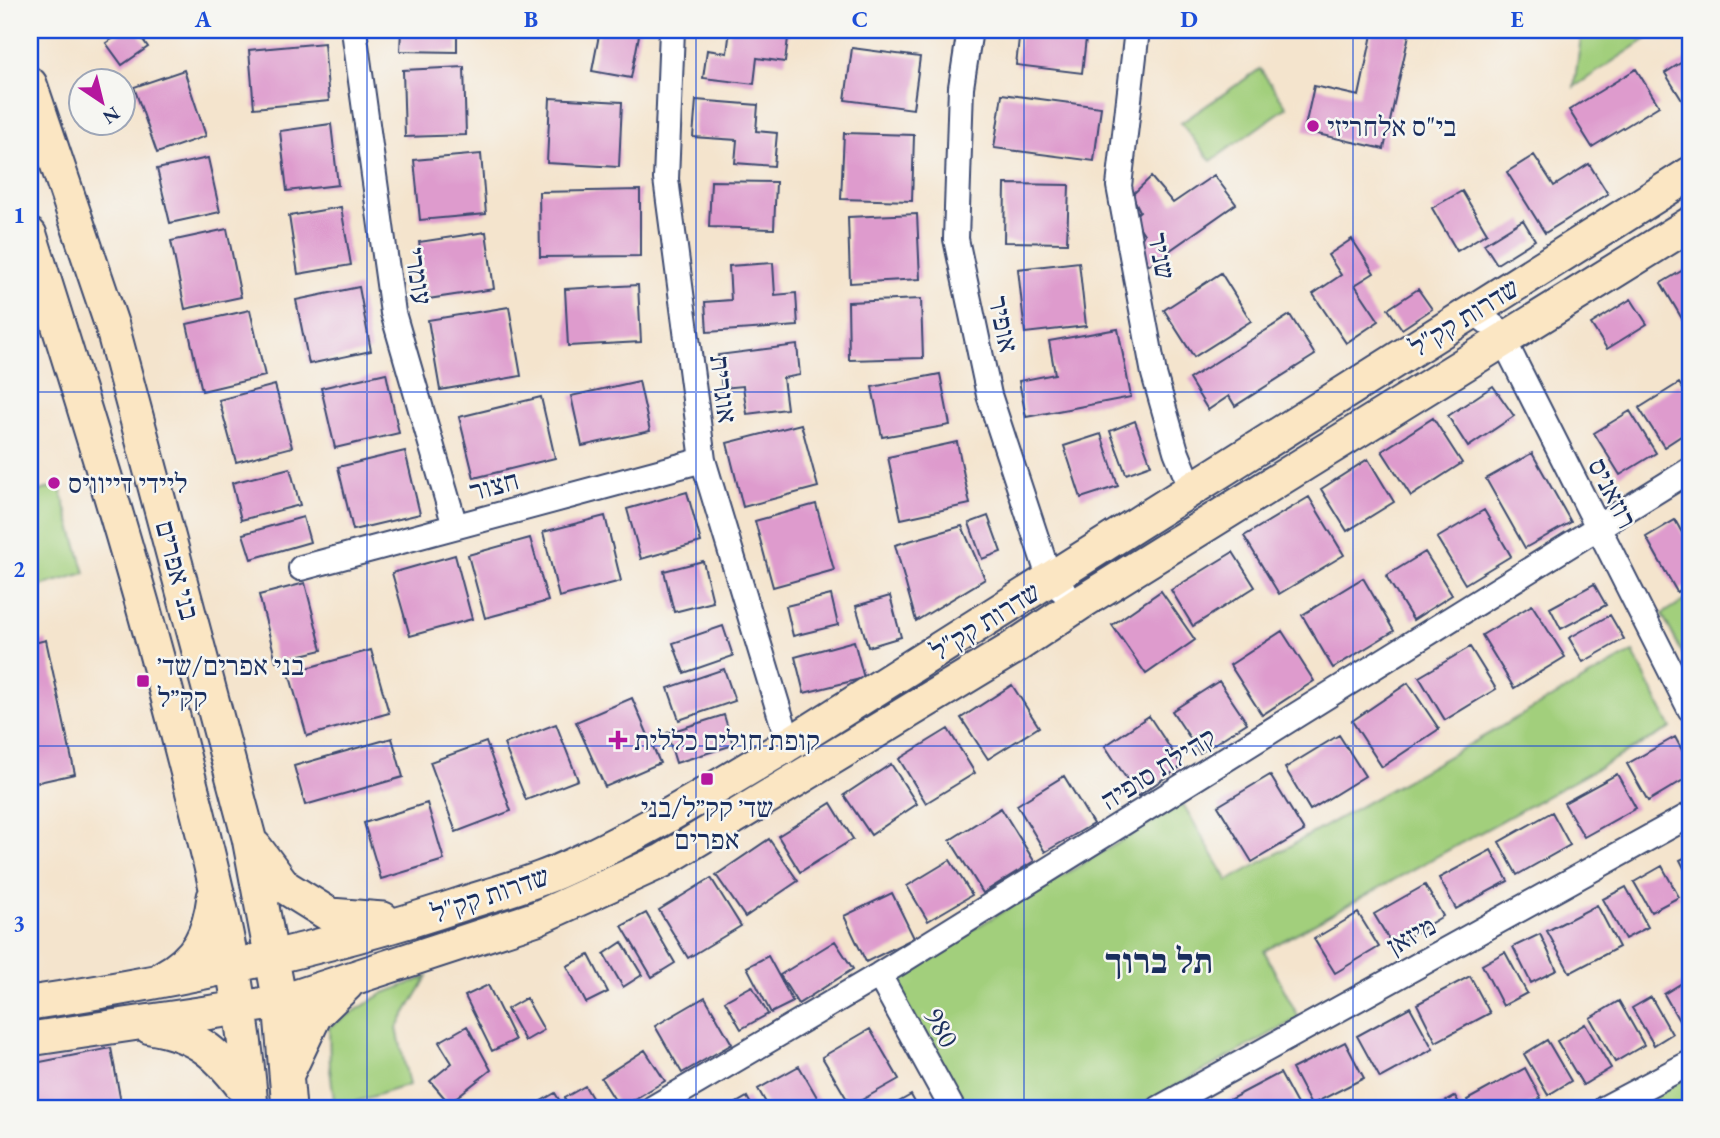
<svg xmlns="http://www.w3.org/2000/svg" width="1720" height="1138" font-family="'EB Garamond','Frank Ruhl Libre',serif">
  <style>
    .green { fill: #a2cf7c; stroke: #5e7f6d; stroke-width: 2 }
    .building { fill: #de9bcd }
    .lines { fill: none; stroke-linecap: round; stroke-linejoin: round }
    .street-casing { stroke: #3c4a6f; stroke-width: 28 }
    .secondary-casing { stroke: #3c4a6f; stroke-width: 37 }
    .street { stroke: #fff; stroke-width: 24 }
    .secondary { stroke: #fbe6c3; stroke-width: 33 }
    .grid { fill: none; stroke: #1d4ed8; stroke-width: 2; stroke-opacity: 0.55 }
    .poi-dot { fill: #b5179e; stroke: #f6f6f2; stroke-width: 2.5 }
    .labels { text-anchor: middle; stroke-width: 5; stroke-linejoin: round; paint-order: stroke }
    .poi-label { font-size: 28px; fill: #1b2f5e; stroke: #f6f6f2; text-anchor: start }
    .street-label { font-size: 28px; fill: #1b2f5e; stroke: #f6f6f2 }
    .district-label { font-size: 35px; font-weight: bold; fill: #1b2f5e; stroke: #f6f6f2 }
    .neatline { fill: none; stroke: #1d4ed8; stroke-width: 2.5 }
    .grid-label { font-size: 23px; text-anchor: middle; font-weight: bold; fill: #1d4ed8 }
  </style>
  <rect width="100%" height="100%" fill="#f6f6f2"/>
  <filter id="ink" filterUnits="userSpaceOnUse"><feTurbulence type="fractalNoise" baseFrequency=".0143" numOctaves="2"/><feDisplacementMap in="SourceGraphic" scale="14" xChannelSelector="R" yChannelSelector="G"/><feConvolveMatrix kernelMatrix="1 2 1 2 8 2 1 2 1" color-interpolation-filters="sRGB"/></filter>
  <filter id="wash" filterUnits="userSpaceOnUse"><feTurbulence type="fractalNoise" baseFrequency=".00686" numOctaves="4" result="noise"/><feDisplacementMap in="SourceGraphic" scale="28" xChannelSelector="R" yChannelSelector="G"/><feGaussianBlur stdDeviation="1.57" result="paint"/><feColorMatrix in="noise" values="0 0 0 0 0 0 0 0 0 0 0 0 0 0 0 0 0 1.4 0 .05"/><feComposite in="paint" operator="in"/></filter>
  <g filter="url(#wash)">
    <rect width="100%" height="100%" fill="#f4e4cd"/>
    <path class="green" d="M1582,30h78l-86,57z
      M1260,69l27,38 -76,54 -30,-38z
      M59,485l26,88 -55,16v-95z
      M1690,597v71l-28,-54z
      M1633,652l38,76 -407,223 35,67 -163,90h-171l-74,-130 292,-174 45,77z
      M427,977l-30,51 12,57 -74,23 -5,-39 -1,-42 55,-34z
      M1690,1075v33h-64z"/>
    <g id="blocks">
      <path class="building" d="M126,30h10l12,17 -26,18 -16,-22z
        M401,30h56v22l-57,-1z
        M600,30h40l-9,48 -39,-7z
        M730,30h59l-4,32 -28,-4 -3,26 -51,-6 4,-28 20,3z
        M1020,30h67l-5,43 -66,-8z
        M1373,30h37l-26,119 -80,-18 10,-45 45,10z
        M324,43l5,58 -75,7 -5,-58z
        M852,48l68,9 -7,52 -68,-9z
        M1690,57v56l-25,-40z
        M464,67l2,68 -61,2 -2,-67z
        M1636,69l23,37 -67,41 -23,-37z
        M184,70l22,66 -49,17 -23,-66z
        M1002,94l99,13 -7,54 -100,-13z
        M550,98l72,4 -3,65 -72,-4z
        M696,100l62,5 -2,26 21,2 -3,33 -39,-3 2,-23 -44,-3z
        M331,124l7,61 -51,6 -7,-60z
        M844,133l70,2 -2,66 -71,-2z
        M481,154l5,60 -66,6 -6,-60z
        M1534,155l20,31 35,-22 19,30 -63,39 -38,-61z
        M208,158l12,54 -50,11 -13,-54z
        M1214,175l22,29 -87,61 -11,-18 6,-13 -11,-17 7,-6 -8,-16 19,-18 22,26z
        M711,181l65,1 -2,47 -65,-2z
        M1005,184l64,1 -2,58 -63,-1z
        M640,190v66l-100,1 -1,-65z
        M1462,191l25,42 -30,18 -25,-43z
        M341,207l10,58 -53,9 -9,-58z
        M917,214l3,65 -70,4 -2,-66z
        M1523,220l12,20 -38,24 -13,-20z
        M227,229l14,68 -56,12 -14,-68z
        M486,232l8,57 -66,10 -9,-57z
        M1352,239l22,34 -19,12 24,36 -33,22 -33,-49 28,-19 -13,-20z
        M1079,262l7,64 -61,7 -7,-64z
        M773,263l2,32 21,-2 2,33 -91,6 -2,-30 26,-2 -2,-34z
        M1690,266v52l-6,4 -23,-39z
        M1221,273l30,48 -57,36 -30,-47z
        M638,285l3,57 -73,4 -3,-57z
        M359,287l12,64 -62,13 -13,-64z
        M1418,289l14,20 -30,20 -14,-20z
        M921,299l2,59 -74,2 -1,-58z
        M1631,299l16,25 -40,25 -16,-25z
        M509,307l12,69 -81,14 -12,-70z
        M250,310l15,66 -63,15 -15,-67z
        M1290,315l25,40 -80,51 -6,-10 -21,14 -19,-31z
        M1118,329l13,68 -105,20 -7,-36 36,-7 -6,-33z
        M797,345l3,30 -17,3 4,31 -40,5 -4,-28 -21,2 -4,-33z
        M386,373l13,60 -64,15 -14,-60z
        M940,374l10,51 -68,12 -10,-50z
        M639,381l11,50 -68,15 -11,-50z
        M1679,383l11,17v30l-26,17 -25,-39z
        M275,385l17,62 -56,15 -17,-62z
        M1493,386l21,30 -46,31 -20,-31z
        M541,397l14,61 -81,20 -15,-61z
        M1630,411l26,42 -36,22 -26,-42z
        M1433,418l29,45 -51,33 -29,-45z
        M1135,421l16,44 -25,9 -16,-43z
        M801,424l17,63 -75,20 -16,-64z
        M1101,434l17,52 -37,12 -17,-52z
        M957,442l13,62 -69,15 -13,-62z
        M405,451l15,63 -67,16 -15,-63z
        M1532,453l39,69 -46,26 -39,-69z
        M1368,459l26,43 -47,29 -26,-42z
        M290,468l10,37 -59,15 -9,-37z
        M687,492l14,50 -60,17 -14,-50z
        M1309,497l35,58 -65,39 -35,-58z
        M816,504l18,66 -61,17 -18,-66z
        M1484,510l27,46 -46,28 -28,-46z
        M605,516l16,65 -62,16 -16,-65z
        M988,516l13,36 -19,7 -13,-36z
        M303,517l7,25 -59,17 -8,-25z
        M1675,520l15,27v37l-13,8 -31,-55z
        M962,526l23,53 -69,42 -21,-76z
        M530,538l18,63 -63,17 -17,-63z
        M1233,552l22,35 -62,39 -22,-36z
        M1425,552l27,43 -39,25 -27,-44z
        M455,555l17,64 -62,17 -18,-63z
        M703,561l10,41 -39,10 -10,-41z
        M1363,578l31,53 -61,37 -31,-53z
        M305,583l17,67 -46,11 -17,-66z
        M1594,584l12,21 -45,24 -11,-21z
        M1161,591l34,49 -49,34 -34,-49z
        M831,595l7,30 -45,11 -7,-30z
        M890,596l11,41 -33,10 -12,-41z
        M1532,605l33,52 -51,31 -32,-53z
        M1610,615l14,24 -41,23 -14,-24z
        M723,626l10,30 -49,17 -11,-30z
        M1282,631l32,50 -52,34 -32,-50z
        M46,640l29,134 -45,10v-140z
        M854,641l10,37 -60,15 -9,-36z
        M1470,647l26,42 -51,31 -26,-43z
        M371,650l18,63 -82,23 -18,-63z
        M724,669l11,32 -56,19 -11,-32z
        M1219,681l28,42 -47,30 -28,-42z
        M1408,683l31,46 -57,38 -30,-46z
        M1012,685l27,42 -51,32 -27,-41z
        M632,698l28,65 -55,24 -29,-65z
        M724,715l9,30 -57,18 -9,-30z
        M1149,716l33,50 -44,30 -33,-50z
        M556,724l22,56 -52,20 -22,-56z
        M948,729l27,44 -49,30 -27,-44z
        M1339,735l26,41 -55,34 -25,-42z
        M1675,737l15,28v11l-42,25 -21,-37z
        M392,738l11,39 -98,28 -11,-39z
        M486,742l25,69 -55,21 -26,-70z
        M891,764l26,40 -46,31 -27,-40z
        M1617,774l19,34 -52,29 -20,-34z
        M1270,775l34,56 -52,31 -34,-56z
        M1064,776l29,48 -48,28 -28,-47z
        M427,803l17,57 -63,19 -17,-56z
        M831,803l22,36 -53,33 -22,-36z
        M1001,808l33,53 -51,32 -33,-53z
        M1552,812l18,33 -53,30 -18,-33z
        M769,839l29,42 -53,36 -29,-42z
        M1491,850l17,31 -52,28 -17,-31z
        M1690,855v25l-10,-20z
        M950,860l22,35 -44,26 -21,-35z
        M1662,866l17,31 -28,15 -17,-30z
        M711,878l30,48 -53,32 -29,-48z
        M1425,885l18,31 -50,30 -19,-32z
        M1626,887l22,40 -23,12 -22,-40z
        M892,893l22,45 -48,24 -22,-46z
        M1597,905l22,42 -49,26 -23,-42z
        M646,913l29,50 -23,14 -30,-51z
        M1358,913l21,34 -44,26 -21,-34z
        M1540,934l17,36 -26,13 -18,-36z
        M835,941l18,28 -55,35 -18,-29z
        M622,942l20,33 -19,12 -19,-33z
        M1505,952l22,41 -24,13 -21,-41z
        M589,955l19,37 -22,11 -19,-37z
        M768,956l25,46 -22,11 -24,-46z
        M1470,976l20,37 -54,29 -19,-38z
        M1690,978v53l-4,2 -22,-39z
        M488,985l27,55 -23,11 -27,-55z
        M752,986l16,28 -27,15 -16,-28z
        M705,997l27,47 -50,29 -27,-47z
        M1651,997l21,37 -18,11 -22,-37z
        M526,998l18,32 -19,11 -18,-32z
        M1619,1001l25,44 -29,17 -25,-44z
        M1410,1007l23,42 -53,29 -23,-42z
        M1585,1024l26,44 -28,17 -26,-44z
        M467,1026l24,44 -42,33 -19,-22 22,-18 -13,-21z
        M870,1029l29,50 -48,27 -29,-49z
        M1547,1040l24,41 -23,14 -24,-41z
        M1345,1042l19,36 -53,27 -19,-36z
        M111,1048l11,60h-92v-44z
        M645,1050l20,31 -45,27 -19,-30z
        M799,1066l22,38 -8,4h-44l-11,-19z
        M1525,1068l16,30 -18,10h-52l-4,-8z
        M1280,1073l19,35h-69l-3,-7z
        M585,1086l13,22h-28l-6,-10z
        M555,1093l9,15h-35z
        M911,1095l7,13h-30z
        M1455,1096l7,12h-28z
        M747,1097l6,11h-25z"/>
    </g>
  </g>
  <g filter="url(#ink)">
    <use href="#blocks" fill-opacity="0" stroke="#3c4a6f" stroke-width="2"/>
    <g class="lines">
      <defs>
        <path id="street" d="M354,30l39,283 62,213
          M672,30l-6,149 37,281 86,284
          M970,30l-9,57 -5,152 33,156 61,185 21,18 14,2
          M1137,30l-18,156 35,188 22,77 15,37
          M1474,312l23,17 7,12 186,368
          M301,568l402,-108
          M879,975l73,133
          M653,1108l226,-133 811,-505
          M1160,1108l530,-293
          M1605,1108l85,-45"/>
        <path id="secondary" d="M30,84l82,242 137,512 31,164 9,106
          M30,235c55,174 109,347 154,524 30,115 59,230 67,349
          M255,847l30,40 45,28 53,4
          M164,977c34,-19 45,-42 50,-80
          M30,1003c146,-22 292,-52 432,-99 31,-10 65,-19 95,-32 81,-36 156,-82 232,-128l901,-570
          M150,1027c50,8 70,29 99,68
          M30,1039l250,-37 257,-84 125,-57 348,-211 75,-50 605,-376
          M288,1072l27,-57 32,-31"/>
      </defs>
      <use href="#street" class="street-casing"/>
      <use href="#secondary" class="secondary-casing"/>
      <use href="#street" class="street"/>
      <use href="#secondary" class="secondary"/>
    </g>
  </g>
  <path class="grid" d="M367,30v1078M696,30v1078M1024,30v1078M1353,30v1078M30,392h1660M30,746h1660"/>
  <g class="poi-dot">
    <circle cx="1313" cy="126" r="7"/>
    <circle cx="54" cy="483" r="7"/>
    <rect x="136" y="674" width="14" height="14" rx="3.5"/>
    <path d="M614.5 729.5h7v7h7v7h-7v7h-7v-7h-7v-7h7z"/>
    <rect x="700" y="772" width="14" height="14" rx="3.5"/>
  </g>
  <g class="labels">
    <g class="poi-label">
      <text x="1327" y="136">בי"ס אלחריזי</text>
      <text x="68" y="493">ליידי דייוויס</text>
      <text x="157" y="675">בני אפרים/שד׳<tspan x="157" dy="32">קק״ל</tspan></text>
      <text x="634" y="750">קופת חולים כללית</text>
      <text x="707" y="817" text-anchor="middle">שד׳ קק״ל/בני<tspan x="707" dy="32">אפרים</tspan></text>
    </g>
    <g class="street-label">
      <text transform="translate(1162 256) rotate(79)" y="10">שניר</text>
      <text transform="translate(419 276) rotate(81)" y="10">עומרי</text>
      <text transform="translate(1464 317) rotate(-32)" y="10">שדרות קק"ל</text>
      <text transform="translate(1004 324) rotate(78)" y="10">אופיר</text>
      <text transform="translate(724 389) rotate(83)" y="10">אוגרית</text>
      <text transform="translate(494 485) rotate(-15)" y="10">חצור</text>
      <text transform="translate(1613 493) rotate(63)" y="10">רוזאניס</text>
      <text transform="translate(178 570) rotate(75)" y="10">בני אפרים</text>
      <text transform="translate(985 621) rotate(-32)" y="10">שדרות קק"ל</text>
      <text transform="translate(1158 768) rotate(-32)" y="10">קהילת סופיה</text>
      <text transform="translate(490 894) rotate(-19)" y="10">שדרות קק"ל</text>
      <text transform="translate(1411 935) rotate(-29)" y="10">מיזאן</text>
      <text transform="translate(942 1027) rotate(61)" y="10">980</text>
    </g>
    <g class="district-label">
      <text x="1159" y="973">תל ברוך</text>
    </g>
  </g>
  <rect width="1720" height="1138" fill="none" stroke="#f6f6f2" stroke-width="77"/>
  <g transform="translate(102 102) rotate(145)"><circle r="33" fill="#f6f6f2" stroke="#9ea6b7" stroke-width="2"/>
  <path d="M0-5L12 26L0 18L-12 26Z" fill="#b5179e"/>
  <text y="-10" font-size="19" font-weight="bold" text-anchor="middle" fill="#1b2f5e">N</text>
  </g>
  <rect x="38" y="38" width="1644" height="1062" class="neatline"/>
  <g class="grid-label">
    <text x="203" y="27">A</text>
    <text x="531" y="27">B</text>
    <text x="860" y="27">C</text>
    <text x="1189" y="27">D</text>
    <text x="1517" y="27">E</text>
    <text x="19" y="223">1</text>
    <text x="19" y="577">2</text>
    <text x="19" y="931">3</text>
  </g>
</svg>
